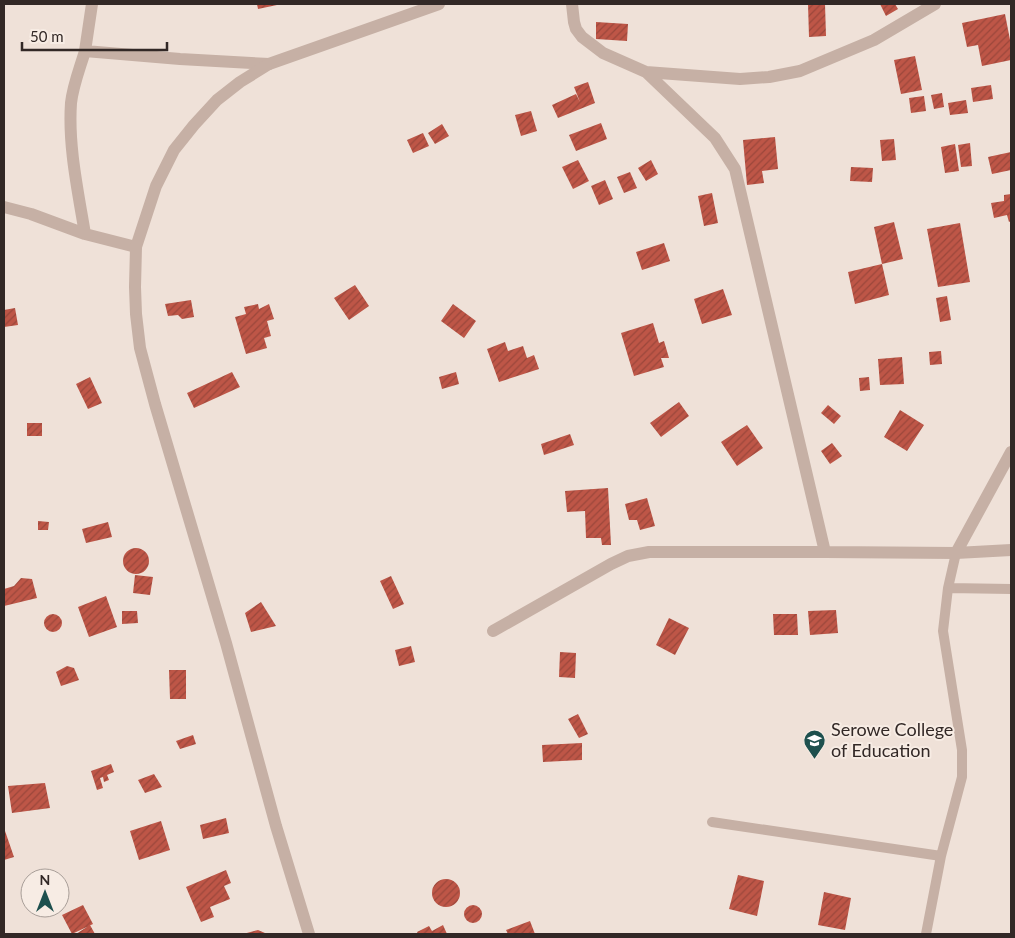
<svg xmlns="http://www.w3.org/2000/svg" width="1015" height="938" font-family="Lato,sans-serif">
  <style>
    .building { fill: url(#building-hatch) }
    .lines { fill: none; stroke-linecap: round; stroke-linejoin: round }
    .service { stroke: #c6b0a5; stroke-width: 10 }
    .minor { stroke: #c6b0a5; stroke-width: 12 }
    .tertiary { stroke: #c6b0a5; stroke-width: 12 }
    .labels { text-anchor: middle; stroke-width: 4; stroke-linejoin: round; paint-order: stroke }
    .poi-label { font-size: 18px; fill: #322826; stroke: #f7ece4; text-anchor: start }
  </style>
  <defs>
    <pattern id="building-hatch" width="6" height="6" patternUnits="userSpaceOnUse" patternTransform="scale(1.25)"><rect width="6" height="6" fill="#be5647"/><path d="M-1 1l2-2M0 6l6-6M5 7l2-2" fill="none" stroke="#9b473b"/></pattern>
  </defs>
  <rect width="100%" height="100%" fill="#efe1d8"/>
  <path class="building" d="M257,4h20v1l-19,4z
    M808,4h17l1,32 -17,1z
    M880,4h15l3,5 -12,7z
    M1005,14l6,31v15l-29,6 -4,-21 -11,2 -5,-24z
    M596,22l32,2 -1,17 -31,-2z
    M915,56l7,34 -21,4 -7,-34z
    M588,82l7,21 -37,15 -6,-13 24,-11 4,8 -6,-15z
    M991,85l2,14 -20,3 -2,-14z
    M942,93l2,14 -10,2 -3,-14z
    M924,96l2,15 -15,2 -2,-15z
    M966,100l2,13 -18,2 -2,-12z
    M531,111l6,20 -16,5 -6,-21z
    M601,123l6,16 -31,12 -7,-16z
    M442,124l7,12 -14,8 -7,-11z
    M423,133l6,13 -16,7 -6,-13z
    M775,137l3,32 -16,2 2,12 -17,2 -4,-45z
    M894,139l2,21 -14,1 -2,-21z
    M970,143l2,23 -11,1 -3,-22z
    M955,144l4,27 -14,2 -4,-26z
    M1011,152v18l-19,4 -4,-17z
    M578,160l11,21 -16,8 -11,-22z
    M651,160l7,14 -12,7 -8,-13z
    M851,167l22,1 -1,14 -22,-1z
    M630,172l7,16 -13,5 -7,-16z
    M605,180l8,19 -14,6 -8,-19z
    M712,193l6,30 -14,3 -6,-30z
    M1011,194v27l-2,1 -2,-7 -13,3 -3,-15 13,-2v-6z
    M894,222l9,37 -21,5 -8,-37z
    M960,223l10,59 -32,5 -11,-58z
    M664,243l6,18 -28,9 -6,-18z
    M882,264l7,31 -34,9 -7,-32z
    M355,285l14,21 -20,14 -15,-22z
    M723,289l9,26 -30,9 -8,-25z
    M947,296l4,24 -11,2 -4,-24z
    M191,300l3,17 -12,2 -4,-4 -10,1 -3,-12z
    M258,304l1,5 10,-5 5,15 -7,2 4,15 -7,2 3,10 -21,6 -11,-37 11,-3 -2,-7z
    M453,304l23,17 -12,17 -23,-17z
    M15,308l3,17 -14,2v-17z
    M653,323l6,20 5,-2 5,17h-8l3,9 -30,9 -13,-43z
    M505,342l3,9 15,-5 4,12 7,-3 5,14 -40,13 -12,-33z
    M941,351l1,13 -12,1 -1,-13z
    M902,357l2,27 -24,1 -2,-26z
    M232,372l8,15 -46,21 -7,-15z
    M456,372l3,12 -17,5 -3,-12z
    M90,377l12,26 -14,6 -12,-25z
    M869,377l1,13 -10,1 -1,-13z
    M679,402l10,14 -28,21 -11,-14z
    M828,405l13,11 -7,8 -13,-11z
    M900,410l24,15 -17,26 -23,-14z
    M27,423h15v13h-15z
    M747,425l16,23 -26,18 -16,-24z
    M570,434l4,11 -30,10 -3,-11z
    M832,443l10,13 -12,8 -9,-13z
    M608,488l3,57h-9l-1,-7h-15l-1,-27 -18,1 -2,-21z
    M647,498l8,28 -15,4 -3,-10h-8l-4,-16z
    M38,521l11,1 -1,8h-10z
    M108,522l4,15 -26,6 -4,-14z
    M123 561a13 13 0 1 1 26 0a13 13 0 1 1-26 0Z
    M135,575l18,2 -3,18 -17,-2z
    M391,576l13,28 -11,5 -13,-28z
    M21,578l11,1 5,19 -33,8v-17l10,-3z
    M106,596l11,31 -28,10 -11,-30z
    M261,602l15,24 -25,6 -6,-19z
    M836,610l2,23 -28,2 -2,-24z
    M122,611h15l1,12 -16,1z
    M773,614h24l1,21h-24z
    M44 623a9 9 0 1 1 18 0a9 9 0 1 1-18 0Z
    M669,618l20,10 -14,27 -19,-10z
    M411,646l4,16 -16,4 -4,-16z
    M560,652l16,1 -1,25 -16,-1z
    M67,666l7,2 5,12 -18,6 -5,-14z
    M169,670h17v29h-16z
    M578,714l10,20 -9,4 -11,-19z
    M193,735l3,9 -16,5 -4,-8z
    M582,743v17l-39,2 -1,-17z
    M111,764l3,8 -7,3 2,5 -5,2 -1,-5 -3,1 3,10 -6,2 -6,-19z
    M154,774l8,13 -17,6 -7,-13z
    M45,783l5,25 -38,5 -4,-27z
    M226,818l3,15 -26,6 -3,-14z
    M161,821l9,29 -31,10 -9,-29z
    M4,828l10,29 -10,3z
    M226,870l5,13 -7,3 6,13 -20,8 4,10 -13,5 -15,-35z
    M738,875l26,6 -7,35 -28,-7z
    M432 893a14 14 0 1 1 28 0a14 14 0 1 1-28 0Z
    M824,892l27,6 -6,32 -27,-5z
    M464 914a9 9 0 1 1 18 0a9 9 0 1 1-18 0Z
    M83,905l10,19 -21,10 -10,-19z
    M530,921l5,13h-27l-2,-4z
    M90,925l5,9h-19z
    M443,925l4,9h-29l-1,-2 12,-6 3,5z
    M258,930l7,3 -2,1h-20z"/>
  <g class="lines">
    <path class="service" d="M948,588l63,1
      M712,822l229,34
      M926,934l15,-78 21,-79v-27l-19,-119 5,-43 8,-35"/>
    <path class="minor" d="M92,4l-7,47 95,8 89,5
      M572,4l2,18 2,7 6,8 21,16 43,19 69,66 20,31 90,383 131,1 55,-3
      M646,72l94,7 29,-2 31,-6 74,-31 61,-36
      M4,207l27,7 54,20 51,13
      M85,234c-7,-43 -17,-88 -14,-131 2,-18 9,-35 14,-52
      M956,553l55,-101
      M493,631l118,-67 17,-8 21,-4h176"/>
    <path class="tertiary" d="M309,934l-33,-108 -50,-183 -71,-239 -15,-56 -4,-34 -1,-27 1,-40 20,-61 18,-36 20,-25 23,-25 23,-18 29,-18 170,-60"/>
  </g>
  <defs>
    <symbol id="university-pin" viewBox="-11 -11 22 30"><path d="M0 17L-7.5 6A9.5 9.5 0 1 1 7.5 6Z" fill="#1e504e" stroke="#f7ece4"/><path d="M0-5L7-2L0 1L-7-2ZM-4 1L0 2.5L4 1V4Q0 6-4 4Z" fill="#fff"/></symbol>
  </defs>
  <g fill-rule="evenodd">
    <use href="#university-pin" x="802" y="728" width="25" height="34"/>
  </g>
  <g class="labels">
    <g class="poi-label">
      <text x="831" y="736">Serowe College<tspan x="831" dy="21">of Education</tspan></text>
    </g>
  </g>
  <rect width="1015" height="938" fill="none" stroke="#322826" stroke-width="10"/>
  <g transform="translate(45 893)"><circle r="24" fill="#f7ece4" stroke="#a89e98"/>
  <path d="M0-4L9 19L0 12L-9 19Z" fill="#1e504e"/>
  <text y="-8" font-size="14" font-weight="bold" text-anchor="middle" fill="#322826">N</text>
  </g>
  <path d="M22 42v8h145v-8" fill="none" stroke="#322826" stroke-width="2.5"/>
  <text x="30" y="42" font-size="15" fill="#322826" stroke="#f7ece4" stroke-width="4" paint-order="stroke">50 m</text>
</svg>
